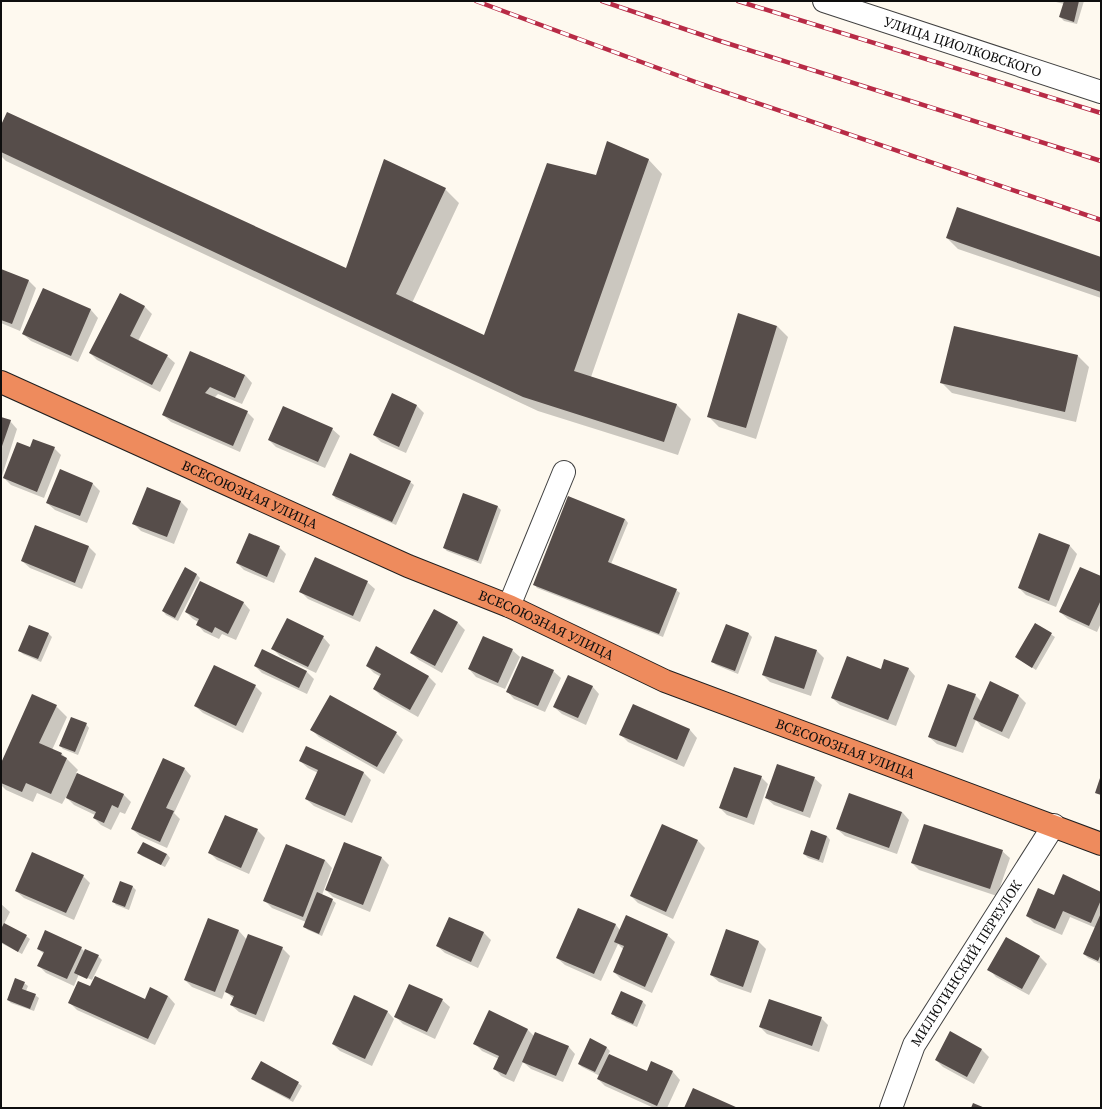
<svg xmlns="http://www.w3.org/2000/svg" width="1102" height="1109" font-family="'Source Serif 4',serif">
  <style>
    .shadow { fill: #0003 }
    .building { fill: #564d4a }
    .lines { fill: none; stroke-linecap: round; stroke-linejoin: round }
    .minor-casing { stroke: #414141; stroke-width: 24 }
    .highway-casing { stroke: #1f1f1f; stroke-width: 24 }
    .minor { stroke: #fff; stroke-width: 22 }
    .highway { stroke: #ee8b5d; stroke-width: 22 }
    .rail-casing { stroke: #b82b46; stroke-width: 4.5 }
    .rail { stroke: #fff; stroke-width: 3; stroke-dasharray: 9; stroke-linecap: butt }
    .labels { text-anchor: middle; stroke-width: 4; stroke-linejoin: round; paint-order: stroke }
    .street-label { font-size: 14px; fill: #0e0e0e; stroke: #fff }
  </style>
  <rect width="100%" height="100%" fill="#fef9ef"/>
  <path class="shadow" d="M1052,1h32l-7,23 -13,-3 -4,-4 4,-13z
    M1,127l346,142 98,-80 14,14 -47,100 73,34 112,-161 51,-17 14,15 -71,203 86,28 14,14 -13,36 -140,-44 -532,-250 -5,-5z
    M947,238l154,20v40l-143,-49z
    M1,270l28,11 7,7 -16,43 -19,-8z
    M43,290l48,20 7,8 -20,44 -47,-21 -8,-7z
    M120,294l25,13 7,7 -14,27 29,15 8,7 -15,29 -63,-32 -7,-7z
    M777,326l11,11 -32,102 -37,-12 -11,-11z
    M191,352l54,23 7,8 -10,21 -24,-10 -4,4 33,14 7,7 -14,33 -69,-30 -8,-7z
    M1078,356l11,11 -13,55 -124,-29 -11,-11z
    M392,395l25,11 7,7 -18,40 -25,-11 -7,-7z
    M1,418l9,3 7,8 -16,50z
    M332,429l8,7 -15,32 -49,-21 -7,-7z
    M54,448l7,7 -17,43 -33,-13 -7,-7 26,-29z
    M410,482l4,3 -18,40 -60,-26 -3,-4z
    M93,484l7,7 -13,32 -32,-13 -8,-7z
    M147,489l34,13 7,7 -14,35 -33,-13 -8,-8z
    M464,494l34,13 3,3 -20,54 -34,-13 -3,-3z
    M625,519l3,4 -17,41 65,26 4,3 -17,44 -126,-49 -3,-4z
    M36,526l53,21 7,7 -14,35 -52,-21 -8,-7z
    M1040,534l30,12 7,8 -21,53 -30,-12 -7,-7z
    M279,547l7,7 -12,29 -30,-13 -7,-7z
    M185,568l12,7 3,3 -22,43 -12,-6 -3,-4z
    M1101,577v46l-4,9 -29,-13 -8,-7z
    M367,582l8,7 -15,33 -52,-23 -7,-7z
    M243,602l7,8 -14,30 -14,-6 -3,5 -15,-7 -7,-8 1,-2 -5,-3 -7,-7z
    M434,610l24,13 7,7 -23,43 -23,-13 -8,-7z
    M1035,624l20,13 -19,33 -20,-13z
    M727,625l22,9 3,3 -14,37 -22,-9 -3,-3z
    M30,626l19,8 3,3 -11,25 -18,-8 -4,-4z
    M323,637l7,8 -14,28 -36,-17 -7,-7z
    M377,648l52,29 7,7 -18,33 -37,-21 -7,-7 7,-12 -7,-4 -7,-7z
    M263,650l44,22 7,7 -7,15 -45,-21 -7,-7z
    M512,650l8,7 -15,32 -29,-12 -7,-8z
    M817,651l7,7 -13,38 -41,-14 -7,-7z
    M908,668l7,8 -19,50 -56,-21 -8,-7 49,-28z
    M553,671l8,7 -16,34 -31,-13 -7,-8z
    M991,683l28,13 7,7 -17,36 -28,-13 -5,-6 -13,33 -26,-9 -8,-7 46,-42 7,7z
    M255,686l7,7 -19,40 -40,-20 -8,-7z
    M592,686l7,8 -13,31 -24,-11 -8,-7z
    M56,706l11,11 -15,33 10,4 16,16 -2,3 48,22 7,7 -6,12 -5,-2 -9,18 -10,-5 -7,-7 1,-3 -21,-10 -8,-8 -4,7 -25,-11 -4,9 -27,-12 -5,-5v-20z
    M633,706l57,24 7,8 -13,29 -56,-25 -8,-8z
    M86,724l3,4 -11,27 -15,-6 -3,-3z
    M312,730l84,3 7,7 -19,34 -65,-37z
    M306,747l58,26 7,7 -19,43 -38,-17 -8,-7 12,-26 -10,-5 -8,-7z
    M184,768l7,8 -17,37 6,6 -13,29 -27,-12 -8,-7z
    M761,777l7,7 -14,41 -27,-10 -7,-7z
    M814,778l8,7 -12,33 -36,-13 -8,-7z
    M902,812l7,8 -12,34 -52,-18 -8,-7z
    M257,830l8,8 -16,36 -32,-14 -7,-7z
    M827,836l3,4 -7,23 -15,-5 -4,-4z
    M698,841l7,7 -32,71 -35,-16 -7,-7z
    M286,845l39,15 7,8 -10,27 10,5 4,3 -14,33 -14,-6 -4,-3 2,-5 -34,-14 -8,-8z
    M1002,851l8,7 -13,38 -78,-26 -7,-7z
    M139,853l28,1 3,4 -5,9 -23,-11z
    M382,858l7,7 -19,47 -37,-15 -7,-7z
    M83,876l7,7 -16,37 -50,-22 -8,-7z
    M121,882l12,5 3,3 -7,20 -13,-5 -3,-4z
    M1101,893v71l-13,-6 -4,-4 12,-26 -26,-11 -8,18 -28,-12 -7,-7 27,-20z
    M1,904l9,8 -6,12 22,12 4,3 -8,15 -21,-11z
    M579,909l37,16 4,5 47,5 8,7 -23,51 -31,-14 -7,-7 10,-22 -6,-6 -17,37 -36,-16 -8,-7z
    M450,918l34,15 7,7 -13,28 -33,-15 -8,-7z
    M208,919l31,12 8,9 35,8 8,8 -26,66 -25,-10 -8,-7 3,-6 -9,-8 -3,8 -30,-12 -7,-7z
    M727,931l32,11 7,7 -15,44 -32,-11 -8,-7z
    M1006,938l34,19 7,7 -18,31 -33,-18 -7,-8z
    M81,948l4,4 13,4 4,4 -10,20 -13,-6 -5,12 -28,-13 -7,-7 5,-12 -6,-5z
    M24,983l4,3 -2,5 9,4 4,3 -5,13 -23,-8 -3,-3z
    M91,987l54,13 23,-4 7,8 -20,41 -78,-35 -8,-8z
    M622,993l21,9 3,3 -9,22 -21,-9 -3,-4z
    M442,1000l8,7 -15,32 -32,-15 -7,-7z
    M387,1011l7,8 -22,47 -32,-15 -7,-7z
    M490,1011l38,19 6,6 34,10 7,8 -12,28 -32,-13 -8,-7 -9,20 -13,-6 -7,-8 5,-9 -17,-8 -8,-8z
    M821,1018l7,7 -9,27 -52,-18 -7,-7z
    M950,1033l32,17 7,7 -15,27 -31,-17 -7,-7z
    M590,1040l17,8 3,3 -2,4 39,17 5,-10 21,10 7,8 -13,28h-13l-49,-22 -7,-7 2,-3 -18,-9 -3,-3z
    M252,1078l46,5 4,3 -9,16 -37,-20z"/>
  <path class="building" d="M1064,1h15l-5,21 -15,-5z
    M7,112l339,156 38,-109 62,29 -50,106 88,41 63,-172 49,12 11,-34 42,18 -75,212 103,33 -13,38 -141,-45 -522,-245v-27z
    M957,207l144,50v35l-155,-54z
    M1,269l28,11 -17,44 -11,-4z
    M43,288l48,21 -20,47 -49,-22z
    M120,293l25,13 -15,30 38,19 -16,30 -63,-32z
    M738,313l39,13 -31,102 -39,-11z
    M954,326l124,29 -13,57 -125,-29z
    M190,351l55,24 -10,23 -25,-11 -5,6 43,18 -15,35 -71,-31z
    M392,393l25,12 -18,42 -26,-12z
    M283,406l50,22 -15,34 -50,-22z
    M1,417l10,3 -10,29z
    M33,439l22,8 -18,45 -34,-14 14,-36 13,5z
    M350,453l61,28 -19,41 -60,-27z
    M60,469l33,14 -13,33 -34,-13z
    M147,487l34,14 -14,36 -35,-13z
    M463,493l35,13 -20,55 -35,-13z
    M568,496l57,23 -17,43 69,27 -18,45 -126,-49z
    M35,525l54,21 -14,37 -54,-22z
    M249,533l31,13 -13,31 -31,-14z
    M1039,533l31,12 -21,56 -31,-13z
    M315,557l53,24 -15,35 -54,-24z
    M185,567l12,7 -22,44 -13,-7z
    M1080,567l21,9v24l-12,26 -30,-14z
    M200,581l44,21 -16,32 -13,-7 -3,6 -16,-8 3,-6 -14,-7z
    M434,609l24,13 -23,44 -25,-13z
    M287,618l37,18 -16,31 -37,-18z
    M1035,623l17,10 -20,35 -17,-11z
    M726,624l23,9 -14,38 -24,-9z
    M29,625l20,8 -11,26 -20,-8z
    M483,636l30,13 -15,34 -30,-14z
    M775,636l42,14 -13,39 -42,-14z
    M376,646l53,30 -19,34 -37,-21 8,-15 -15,-8z
    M262,649l45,22 -8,17 -45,-22z
    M522,656l32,14 -16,36 -32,-14z
    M847,656l34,13 3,-10 25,9 -21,52 -57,-22z
    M214,665l42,20 -20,41 -42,-20z
    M568,675l25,11 -15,32 -25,-11z
    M990,681l29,14 -17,37 -29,-13z
    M948,684l28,10 -20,53 -28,-10z
    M32,694l25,11 -18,38 23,10 -1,2 6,3 -16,36 -25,-11 -4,9 -21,-9v-20z
    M330,695l67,37 -20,35 -67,-37z
    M633,704l57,25 -13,31 -58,-25z
    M71,717l16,6 -12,29 -16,-6z
    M306,746l58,26 -19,44 -40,-17 13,-29 -19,-9z
    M163,758l22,10 -19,40 8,3 -14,31 -29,-13z
    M777,764l38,13 -12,35 -38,-14z
    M734,767l28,9 -15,42 -28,-10z
    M77,773l47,21 -6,14 -6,-3 -8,18 -11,-5 3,-6 -30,-14z
    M1101,775v20l-6,-2z
    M849,793l53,19 -13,36 -53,-19z
    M225,815l33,14 -17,39 -33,-15z
    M662,824l36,16 -32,72 -36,-16z
    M924,824l79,26 -13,39 -79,-26z
    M811,830l16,6 -8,24 -16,-6z
    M143,842l24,12 -6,11 -24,-12z
    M344,842l38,15 -19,48 -38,-15z
    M286,844l39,16 -22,57 -40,-16z
    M32,852l52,23 -18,38 -51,-22z
    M1063,874l38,18v8l-10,23 -28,-12 -8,18 -29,-13 12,-28 16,7z
    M120,881l13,5 -8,21 -13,-5z
    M317,892l16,7 -14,35 -16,-7z
    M578,908l38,16 -22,50 -38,-16z
    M1101,913v41l-3,7 -15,-7z
    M626,915l42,19 -23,53 -32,-15 11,-26 -10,-4z
    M449,917l35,15 -13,30 -35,-16z
    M208,918l31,12 -24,62 -31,-12z
    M4,923l23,12 -9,17 -17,-10v-13z
    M726,929l33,12 -16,46 -33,-12z
    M45,930l37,17 -15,32 -30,-13 7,-14 -7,-3z
    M248,934l35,13 -27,68 -26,-10 4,-9 -9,-4z
    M1006,937l34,19 -18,33 -35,-19z
    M85,949l14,6 -12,24 -13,-6z
    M95,976l50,23 5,-12 18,9 -20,43 -80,-36 10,-22 12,5z
    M15,978l10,4 -3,7 14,5 -6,15 -23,-9z
    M409,984l34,15 -16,33 -33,-15z
    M621,991l22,10 -10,23 -22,-10z
    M354,995l34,16 -23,48 -33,-15z
    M769,999l53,18 -10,29 -53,-19z
    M489,1010l39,19 -22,46 -13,-6 6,-13 -26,-12z
    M950,1031l32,18 -15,28 -32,-17z
    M535,1032l34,14 -13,30 -34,-14z
    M590,1038l17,9 -12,25 -17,-8z
    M609,1054l38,17 4,-10 22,10 -16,35 -60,-27z
    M261,1061l38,21 -9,17 -39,-20z
    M693,1088l45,20h-54z
    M973,1103l12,5h-14z"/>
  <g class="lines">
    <defs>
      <g id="minor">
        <path id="s1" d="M824,1l277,91"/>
        <path d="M509,606l55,-134"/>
        <path id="s2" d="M891,1108l23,-63 140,-220"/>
      </g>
      <g id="highway">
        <path id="s3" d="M1,382l407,184 101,40 156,75 436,163"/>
      </g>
    </defs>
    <use href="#minor" class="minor-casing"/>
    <use href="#highway" class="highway-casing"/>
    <use href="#minor" class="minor"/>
    <use href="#highway" class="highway"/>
    <defs>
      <path id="rail" d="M476,1l225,83 400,136
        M602,1l115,39 384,121
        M738,1l363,112"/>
    </defs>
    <use href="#rail" class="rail-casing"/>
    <use href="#rail" class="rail"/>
  </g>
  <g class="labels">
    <g class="street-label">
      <text dy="5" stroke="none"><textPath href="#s1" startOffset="146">УЛИЦА ЦИОЛКОВСКОГО</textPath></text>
      <text dy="5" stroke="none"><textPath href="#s3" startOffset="273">ВСЕСОЮЗНАЯ УЛИЦА</textPath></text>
      <text dy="5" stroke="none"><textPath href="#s3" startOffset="597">ВСЕСОЮЗНАЯ УЛИЦА</textPath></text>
      <text dy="5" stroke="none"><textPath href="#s3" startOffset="921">ВСЕСОЮЗНАЯ УЛИЦА</textPath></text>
      <text dy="5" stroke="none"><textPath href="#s2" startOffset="164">МИЛЮТИНСКИЙ ПЕРЕУЛОК</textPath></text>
    </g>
  </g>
  <rect width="1102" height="1109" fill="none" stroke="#0e0e0e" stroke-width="4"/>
</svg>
